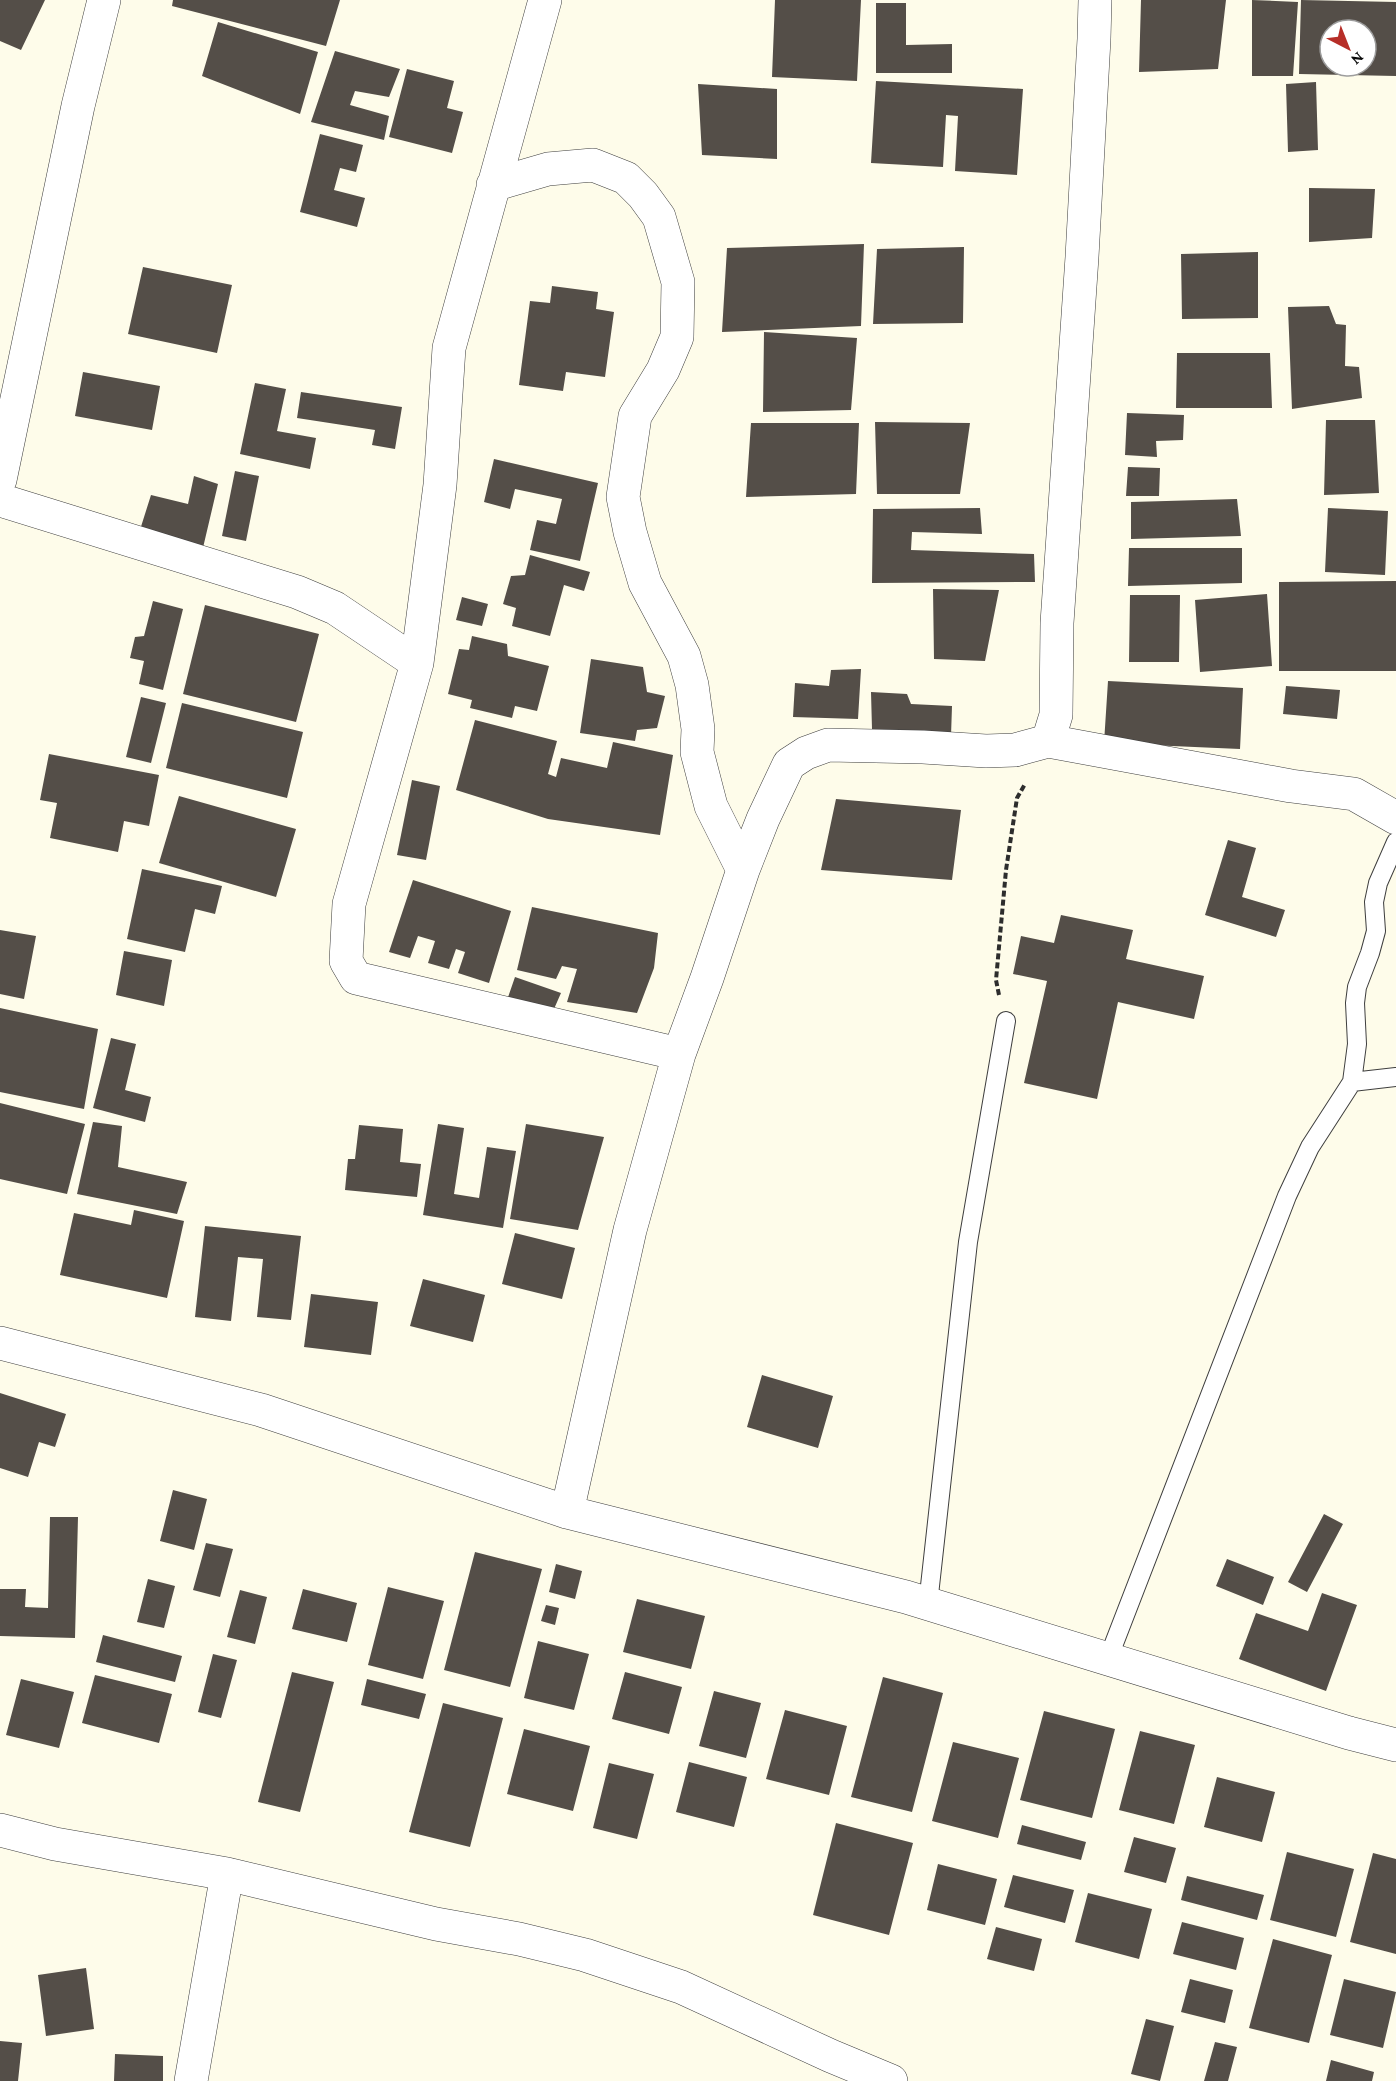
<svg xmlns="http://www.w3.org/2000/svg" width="1396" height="2081" font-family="'Crimson Pro',serif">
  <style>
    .building { fill: #544e48; fill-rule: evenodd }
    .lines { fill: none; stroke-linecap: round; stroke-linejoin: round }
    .service-casing { stroke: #3e3e3e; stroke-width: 20 }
    .minor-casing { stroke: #3e3e3e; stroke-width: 34 }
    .path { stroke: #2d2d2d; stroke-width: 4; stroke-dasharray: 6 3; stroke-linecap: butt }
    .service { stroke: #fff; stroke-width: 18 }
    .minor { stroke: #fff; stroke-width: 33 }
  </style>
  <rect width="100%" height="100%" fill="#fefcea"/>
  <path class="building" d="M0,0h45l-24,50 -21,-9z
    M173,0h167l-14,46 -154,-40z
    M775,0h86l-4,81 -85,-4z
    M1141,0h85l-8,69 -79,3z
    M1252,0l46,2 -5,74h-41z
    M1301,0l95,2v74l-97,-2zM1330,30h36v36h-36z
    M876,3h30v42l46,-1v29h-76z
    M218,22l100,30 -18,62 -98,-38z
    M335,51l65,18 -11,28 -34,-6 -5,14 39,11 -5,24 -73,-18z
    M407,69l47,12 -7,27 16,4 -11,41 -63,-16z
    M876,81l147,8 -6,86 -62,-4 3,-55 -12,-1 -3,52 -72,-4z
    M1316,82l2,68 -30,2 -2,-68z
    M698,84l79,5v70l-75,-4z
    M320,134l43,11 -7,27 -16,-4 -6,22 31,8 -8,29 -57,-15z
    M1309,188l66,1 -3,49 -63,4z
    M864,244l-3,82 -139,6 5,-84z
    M964,247l-1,76 -90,1 4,-75z
    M1258,252v66l-76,1 -1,-65z
    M143,267l89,18 -15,68 -89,-19z
    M552,286l46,6 -2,17 18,3 -9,65 -39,-5 -3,19 -44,-6 11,-84 20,2z
    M1329,306l7,18 10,1 -1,41 14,1 3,31 -70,11 -4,-102z
    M764,332l93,6 -6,72 -88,2z
    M1177,353h93l2,55h-96z
    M83,372l77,14 -8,44 -77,-14z
    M255,383l31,6 -9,42 39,7 -6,31 -70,-15z
    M301,392l101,15 -7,42 -23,-4 3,-15 -78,-12z
    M1127,413l57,2 -1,25 -27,1 1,16 -32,-2z
    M1326,420h49l4,73 -55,2z
    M875,422l95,1 -10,71h-83z
    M751,423h108l-3,71 -110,3z
    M494,459l104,24 -18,78 -50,-11 7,-30 19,4 6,-25 -47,-10 -5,20 -26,-7z
    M1128,467l32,1 -1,28h-33z
    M235,471l24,5 -13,65 -24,-5z
    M194,476l24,8 -16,68 -63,-19 12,-38 37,9z
    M1237,499l4,37 -110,3v-37z
    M980,508l2,26 -70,-2 -1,18 123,4 1,28 -163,1 1,-74z
    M1328,508l60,3 -3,64 -60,-3z
    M1129,548h113v35l-114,3z
    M530,555l60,17 -6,19 -20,-6 -14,51 -38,-10 4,-18 -13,-4 8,-28 14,-1z
    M1396,581v90h-117v-89z
    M933,589l66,1 -14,71 -51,-2z
    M1267,594l5,72 -72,6 -5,-72z
    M1130,595h50l-1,67h-50z
    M462,597l26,7 -6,22 -26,-6z
    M153,601l30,8 -20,81 -24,-6 5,-23 -14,-3 5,-21 9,-1z
    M205,605l114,29 -23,88 -113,-28z
    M472,636l35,8 1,12 41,10 -12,45 -22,-5 -3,12 -42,-10 2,-8 -24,-6 11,-45 10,1z
    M591,659l52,8 4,25 18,4 -8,32 -20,2 -2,11 -55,-8z
    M861,669l-3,50 -65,-2 2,-34 34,3 2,-16z
    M1108,681l135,7 -3,61 -136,-6z
    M1286,686l54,4 -3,29 -54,-5z
    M871,692l36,2 4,10 41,2 -1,30 -79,-7z
    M141,697l25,6 -15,60 -25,-6z
    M182,703l121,29 -16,66 -121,-30z
    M475,720l82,21 -9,33 8,3 5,-19 46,10 6,-26 60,13 -13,80 -112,-16 -92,-29z
    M49,754l110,21 -10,51 -25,-5 -6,31 -68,-14 7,-35 -17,-3z
    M412,780l28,6 -14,74 -29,-5z
    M179,796l117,33 -20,68 -117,-34z
    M836,799l125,11 -9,70 -131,-10z
    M1228,840l28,8 -14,49 43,13 -9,27 -71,-22z
    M142,869l80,17 -7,28 -20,-5 -10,43 -58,-13z
    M413,880l98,31 -22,72 -31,-10 7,-21 -9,-3 -7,20 -21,-6 7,-22 -17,-5 -8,22 -21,-6z
    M532,907l126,26 -4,35 -17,45 -70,-11 10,-33 -15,-3 -6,13 -39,-9z
    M1061,915l72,15 -7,29 78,17 -10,43 -76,-17 -21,97 -73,-16 23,-102 -34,-7 8,-38 33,7z
    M0,930l36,6 -12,63 -24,-5z
    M124,951l48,9 -8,46 -48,-11z
    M515,977l46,16 -11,25 -45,-12z
    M0,1008l98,21 -14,80 -84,-17z
    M111,1038l25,6 -11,46 26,7 -6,25 -52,-14z
    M0,1103l85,21 -18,70 -67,-15z
    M93,1122l29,4 -4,41 69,15 -10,32 -100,-20z
    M438,1124l26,4 -10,66 25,4 8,-51 29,4 -13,77 -80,-13z
    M526,1124l78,13 -26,93 -68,-11z
    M359,1125l44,4 -3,33 21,2 -4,33 -72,-7 3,-31h7z
    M134,1210l50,11 -17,77 -107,-23 14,-62 57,12z
    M205,1226l96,10 -10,84 -34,-3 6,-58 -25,-2 -7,64 -36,-4z
    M515,1233l60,15 -13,51 -60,-15z
    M423,1279l62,16 -12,47 -63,-16z
    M311,1294l67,8 -7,53 -67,-8z
    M762,1375l71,21 -15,52 -71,-21z
    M0,1393l66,21 -11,33 -16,-5 -11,35 -28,-9z
    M173,1490l34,9 -13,51 -34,-9z
    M1324,1514l19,10 -36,68 -19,-10z
    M50,1517h28l-3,121 -75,-2v-47h26l-1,18 23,1z
    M206,1543l27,6 -13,48 -27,-7z
    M475,1552l67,17 -32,118 -66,-17z
    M1227,1559l47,18 -11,28 -47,-19z
    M556,1564l26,7 -7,28 -26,-7z
    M148,1579l27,7 -11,42 -27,-6z
    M388,1587l56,14 -21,78 -55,-14z
    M303,1589l54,14 -10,39 -55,-13z
    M240,1590l27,7 -12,47 -28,-7z
    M1322,1593l35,12 -31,86 -87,-32 17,-46 52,18z
    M637,1599l68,17 -14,53 -68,-17z
    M546,1605l13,3 -4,17 -14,-4z
    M103,1635l79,21 -7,26 -79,-20z
    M538,1641l51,13 -15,56 -50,-12z
    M213,1654l24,6 -16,58 -23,-6z
    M292,1672l42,10 -34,130 -42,-10z
    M625,1672l57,15 -13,47 -57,-15z
    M95,1675l77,19 -13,49 -77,-20z
    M883,1677l60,16 -31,119 -61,-15z
    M21,1679l53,13 -15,56 -53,-13z
    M367,1679l59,15 -7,25 -58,-14z
    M714,1691l47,12 -15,55 -47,-12z
    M443,1703l60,15 -33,129 -61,-15z
    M785,1710l62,16 -18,69 -63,-16z
    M1044,1711l71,18 -23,89 -72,-18z
    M524,1729l66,17 -17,65 -66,-17z
    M1140,1731l55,14 -21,79 -55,-14z
    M953,1742l66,16 -21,80 -66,-17z
    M689,1762l58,15 -13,50 -58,-15z
    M609,1763l45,11 -17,65 -44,-11z
    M1217,1777l58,15 -13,50 -58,-15z
    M836,1823l77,20 -24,92 -76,-20z
    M1022,1825l64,17 -5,18 -64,-16z
    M1134,1837l42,11 -10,35 -42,-11z
    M1287,1852l67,17 -18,68 -66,-17z
    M1373,1853l23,6v95l-46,-12z
    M938,1864l59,15 -12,46 -58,-15z
    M1013,1875l61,15 -9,33 -61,-16z
    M1187,1876l77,19 -7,25 -76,-20z
    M1088,1893l64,16 -13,50 -64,-17z
    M1182,1922l62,16 -8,32 -63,-16z
    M996,1927l46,12 -8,32 -47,-12z
    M1273,1939l59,16 -23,88 -60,-15z
    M86,1968l8,61 -48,7 -8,-61z
    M1190,1979l43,11 -8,33 -44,-11z
    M1344,1979l52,13 -13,56 -53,-13z
    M1146,2019l28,7 -14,55 -29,-7z
    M0,2041l22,2 -4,38h-18z
    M1215,2042l22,5 -9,34h-24z
    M115,2054l48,2v25h-49z
    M1331,2060l43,12 -2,9h-46z"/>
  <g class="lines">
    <defs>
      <path id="service" d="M1352,1082l44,-5
        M928,1604l40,-362 38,-221
        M1108,1659l179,-463 23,-49 42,-65 5,-38 -2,-41 2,-16 13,-34 6,-22 -2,-29 4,-19 18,-41"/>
      <path id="minor" d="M545,0l-96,348 -9,137 -23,178 -68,241 -3,57 10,17 323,76
        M493,185l55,-16 45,-4 33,13 17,17 16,22 19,65 -1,55 -14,33 -28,46 -12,81 7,35 15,51 39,73 8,29 6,44 -1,23 14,54 32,64
        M0,480l78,-374 26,-106
        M0,500l297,92 38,16 82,55
        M1048,741l243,45 63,8 42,24
        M0,1343l261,67 306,102 339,85 443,136 47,12
        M567,1512l63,-282 49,-176 28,-76 36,-108 20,-51 26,-55 17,-11 22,-8 95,2 63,4 29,-1 33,-9 8,-26 1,-92 25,-366 12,-218 1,-39
        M0,1830l55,14 172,30 209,50 83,15 66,16 96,32 150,69 60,25
        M191,2081l36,-207"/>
    </defs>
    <use href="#service" class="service-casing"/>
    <use href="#minor" class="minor-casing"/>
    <path class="path" d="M999,995l-3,-15 10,-110 11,-72 8,-14"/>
    <use href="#service" class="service"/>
    <use href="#minor" class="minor"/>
  </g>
  <g transform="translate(1348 48) rotate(138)"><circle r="28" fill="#ffffff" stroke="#9d9d9d" stroke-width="1.5"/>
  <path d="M0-4.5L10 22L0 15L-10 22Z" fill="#b72e28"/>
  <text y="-9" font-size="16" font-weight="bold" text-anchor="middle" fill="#0b0b0b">N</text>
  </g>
</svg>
